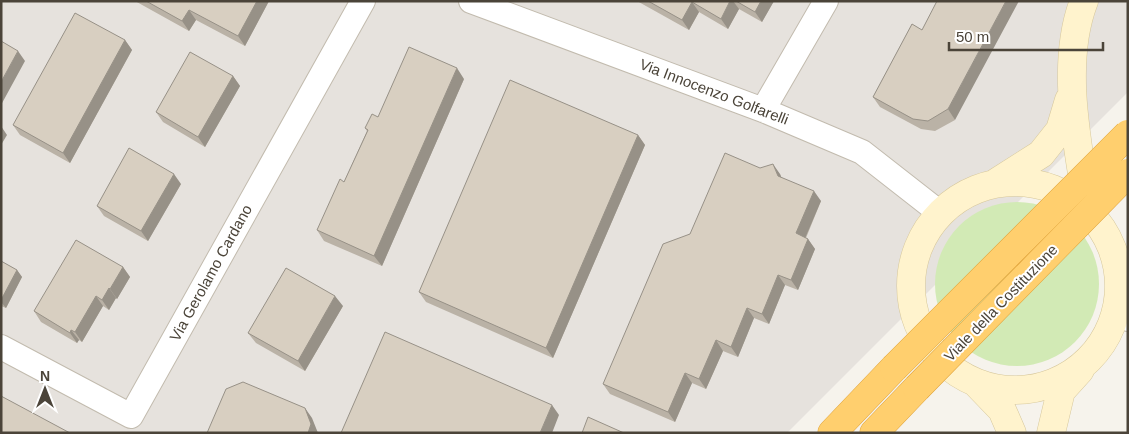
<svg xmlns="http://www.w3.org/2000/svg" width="1129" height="434" font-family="Helvetica,sans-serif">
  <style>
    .industrial { fill: #e6e2dd }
    .green { fill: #d2eab5 }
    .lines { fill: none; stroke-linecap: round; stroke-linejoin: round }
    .street-casing { stroke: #c2bbae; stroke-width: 26 }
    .secondary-casing { stroke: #d6c79b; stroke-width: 29 }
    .highway-casing { stroke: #e0a43c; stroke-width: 29 }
    .street { stroke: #fff; stroke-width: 24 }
    .secondary { stroke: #fff3cd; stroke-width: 28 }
    .highway { stroke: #ffcf6e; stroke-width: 28 }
    .highway-bridge-casing { stroke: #e0a43c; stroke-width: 29; stroke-linecap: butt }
    .highway-bridge { stroke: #ffcf6e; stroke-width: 28 }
    .wall { fill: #bab2a6 }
    .shaded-wall { fill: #979187 }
    .building { fill: #d8cfc1; stroke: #979187 }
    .labels { text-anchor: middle; stroke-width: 4; stroke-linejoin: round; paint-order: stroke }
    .street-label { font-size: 15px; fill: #4b4439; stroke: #fff }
  </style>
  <rect width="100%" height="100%" fill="#f6f3ec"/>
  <path class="industrial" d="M1,1h1127v91l-341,341h-786z"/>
  <path class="green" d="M935 284a82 82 0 1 1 164 0a82 82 0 1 1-164 0Z"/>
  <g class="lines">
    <defs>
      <path id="street" d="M471,1l292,109 99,42 78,61
        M763,110l63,-109
        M1116,314l12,5
        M1,347l130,69 232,-415"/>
      <path id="secondary" d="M1084,1c-23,59 -8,136 2,197
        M911 286a104 104 0 1 1 208 0a104 104 0 1 1-208 0Z
        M997,182l44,-28 19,-24 9,-30
        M976,383l26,27 10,23
        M1051,433l10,-42 19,-21"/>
      <path id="highway" d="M832,433l62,-65
        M874,433l43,-45"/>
    </defs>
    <use href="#street" class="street-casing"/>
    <use href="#secondary" class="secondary-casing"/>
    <use href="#highway" class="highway-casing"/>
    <use href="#street" class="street"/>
    <use href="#secondary" class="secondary"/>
    <use href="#highway" class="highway"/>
    <defs>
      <path id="highway-bridge" d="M894,368l234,-234
        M917,388l211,-215"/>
    </defs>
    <use href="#highway-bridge" class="highway-bridge-casing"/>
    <use href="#highway-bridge" class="highway-bridge"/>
  </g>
  <path class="wall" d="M135,1h134l-24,45 -49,-26 -7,11z
    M637,1h137l-12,21 -23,-13 -11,20 -29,-17 -10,18z
    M912,24l43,96 -20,11 -14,-2 -41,-22 -7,-10z
    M125,40l7,10 -62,113 -50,-28 -7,-10z
    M233,76l7,10 -35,61 -42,-25 -7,-10z
    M464,79l-82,187 -58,-25 -7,-11 27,-48 23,-51 -2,-3 13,-11z
    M638,135l7,10 -92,213 -127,-56 -7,-10z
    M760,168l20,6 1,3 40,24 -15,37 2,1 7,10 -17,41 -13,-5 -16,39 -15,-6 -16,39 -15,-6 -17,38 -14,-6 -17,39 -65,-28 -7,-10 87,-150z
    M181,184l-33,57 -44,-25 -7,-10z
    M1,261l16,9 5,7 -16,31 -5,-2z
    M123,267l7,10 -13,22 -1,-1 -7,12 -6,-4 -21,36 -3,-2 -2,3 -36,-21 -7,-11z
    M343,306l-38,65 -49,-28 -8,-10z"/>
  <path class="shaded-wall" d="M257,1h12l-24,45 -7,-10z
    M730,1h3l6,8 -11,20 -7,-10z
    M761,1h13l-12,21 -7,-10z
    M1006,1h13l-64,119 -7,-11z
    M692,2l7,10 -10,18 -7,-10z
    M189,10l7,10 -7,11 -7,-10z
    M125,40l7,10 -62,113 -7,-10z
    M18,51l7,10 -24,44v-23z
    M457,68l7,11 -82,187 -8,-10z
    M233,76l7,10 -35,61 -7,-10z
    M1,126l6,9 -6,10z
    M638,135l7,10 -92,213 -7,-10z
    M773,164l7,10 5,12 -7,-10z
    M174,174l7,10 -33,57 -7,-10z
    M814,191l7,10 -18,42 -7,-10z
    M808,239l7,10 -17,41 -7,-10z
    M123,267l7,10 -13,22 -7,-10z
    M17,270l5,7 -16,31 -5,-6v-2z
    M778,275l7,10 -16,39 -7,-10z
    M109,288l7,10 -7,12 -7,-10z
    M96,296l7,10 -21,36 -7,-10z
    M335,296l8,10 -38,65 -7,-10z
    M747,308l7,10 -16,39 -7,-10z
    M71,330l8,10 -2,3 -7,-10z
    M716,340l7,11 -17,38 -7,-10z
    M685,373l7,10 -17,39 -7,-10z
    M552,405l7,10 -7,18h-12z
    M305,408l7,10 6,15h-10z"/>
  <path class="building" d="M146,1h111l-19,35 -49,-26 -7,11z
    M648,1h82l-9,18 -29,-17 -10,18z
    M736,1h25l-6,11z
    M937,1h69l-58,108 -20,12 -15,-2 -40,-22 39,-73 10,6z
    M75,13l50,27 -62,113 -50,-28z
    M1,41l17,10 -17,31z
    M409,47l48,21 -83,188 -57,-26 23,-51 4,3 24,-52 -3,-2 7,-14 6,3z
    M190,52l43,24 -35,61 -42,-25z
    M510,80l128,55 -92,213 -127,-56z
    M129,148l45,26 -33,57 -44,-25z
    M725,153l35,15 13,-4 5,12 36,15 -18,42 12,6 -17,41 -13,-5 -16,39 -15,-6 -16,39 -15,-7 -17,39 -14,-6 -17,39 -65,-28 60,-140 27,-10z
    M76,240l47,27 -13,22 -1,-1 -7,12 -6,-4 -21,36 -4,-2 -1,3 -36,-22z
    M1,261l16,9 -16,30z
    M286,268l49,28 -37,65 -50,-28z
    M385,332l167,73 -12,28h-199z
    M243,382l62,26 6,16 -3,9h-101l19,-44z
    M1,396l69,37h-69z
    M588,417l36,16h-42z"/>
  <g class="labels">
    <g class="street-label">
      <text transform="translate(714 92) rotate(21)" y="5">Via Innocenzo Golfarelli</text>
      <text transform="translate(211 273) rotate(-61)" y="5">Via Gerolamo Cardano</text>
      <text transform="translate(1001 303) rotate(-46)" y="5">Viale della Costituzione</text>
    </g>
  </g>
  <rect width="1129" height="434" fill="none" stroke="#4b4439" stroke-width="5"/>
  <g transform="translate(45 389)" stroke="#ffffff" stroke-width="4" paint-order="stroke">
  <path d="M0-4L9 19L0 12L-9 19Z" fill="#4b4439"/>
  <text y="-8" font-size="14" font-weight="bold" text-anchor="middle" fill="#4b4439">N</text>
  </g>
  <path d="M949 42v8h154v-8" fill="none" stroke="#4b4439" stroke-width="2.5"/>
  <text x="956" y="42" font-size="15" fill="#4b4439" stroke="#ffffff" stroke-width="4" paint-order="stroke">50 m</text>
</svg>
